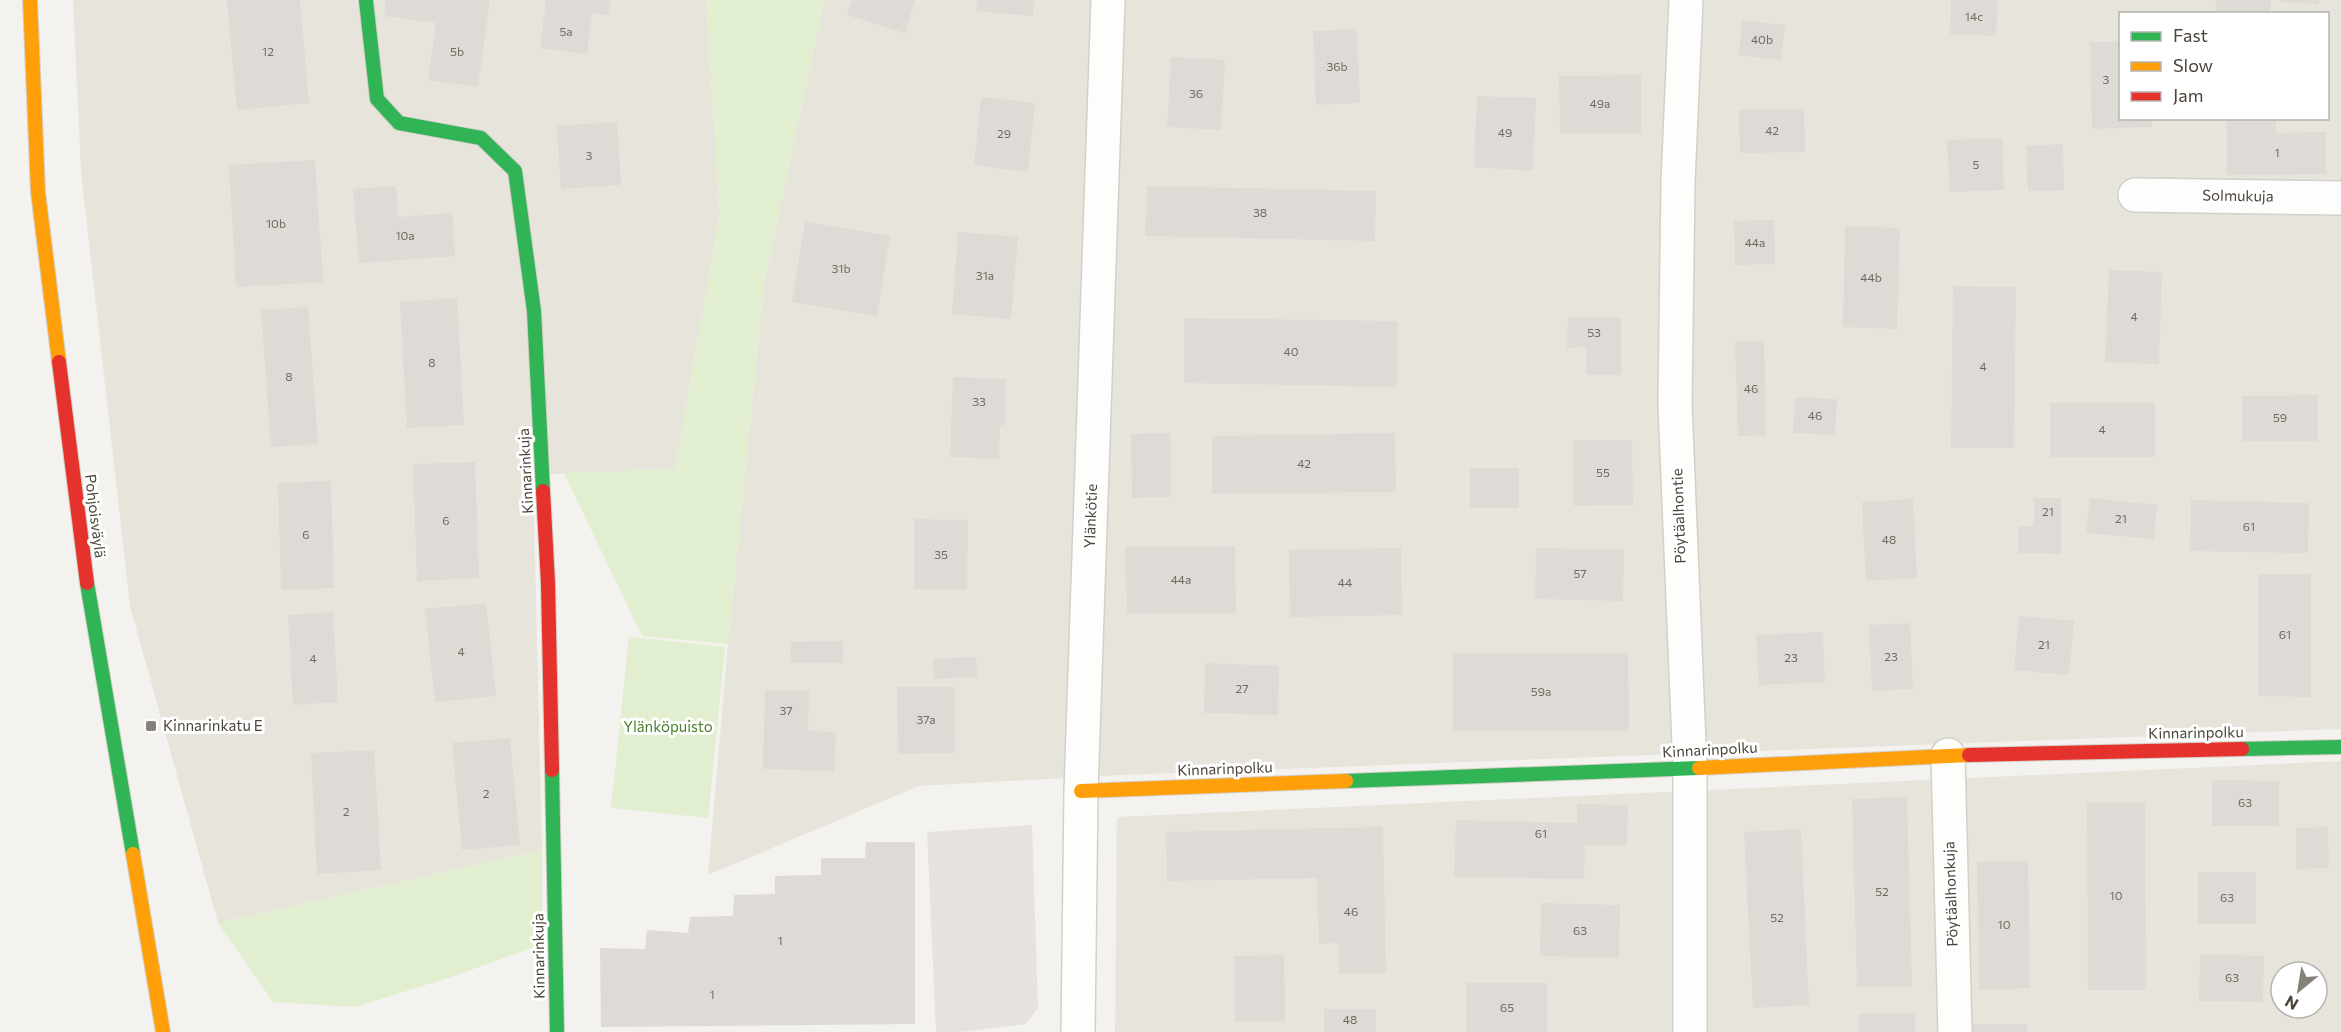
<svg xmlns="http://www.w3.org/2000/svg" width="2341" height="1032" font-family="Commissioner,sans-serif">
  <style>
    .residential { fill: #e7e4dc; fill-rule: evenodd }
    .green { fill: #e1eecf }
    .parking { fill: #e6e3df }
    .building { fill: #dedbd6 }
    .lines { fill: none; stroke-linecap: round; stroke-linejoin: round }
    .street-casing { stroke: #d2d0cb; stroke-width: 36 }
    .fast-casing { stroke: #d3cfc5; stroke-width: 16 }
    .slow-casing { stroke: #d3cfc5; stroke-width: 16 }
    .jam-casing { stroke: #d3cfc5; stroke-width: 16 }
    .street { stroke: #fdfdfc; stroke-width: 33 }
    .fast { stroke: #30b455; stroke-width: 14 }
    .slow { stroke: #ff9f0a; stroke-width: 14 }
    .jam { stroke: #e5322d; stroke-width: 14 }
    .poi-dot { fill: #868178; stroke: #fff; stroke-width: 2 }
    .labels { text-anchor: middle; stroke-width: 6; stroke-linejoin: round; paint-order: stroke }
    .number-label { font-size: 12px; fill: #706a61 }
    .street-label { font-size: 15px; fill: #4b4439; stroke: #fff }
    .poi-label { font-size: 15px; fill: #4b4439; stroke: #fff; text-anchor: start }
    .park-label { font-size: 15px; fill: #4a7f2a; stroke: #fff }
  </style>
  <rect width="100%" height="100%" fill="#f4f2ee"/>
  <path class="residential" d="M73,0h633l14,214 -45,255 -142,6 9,375 -324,73 -88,-317 -49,-434z
    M824,0h1517v729l-1220,46 -202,11 -211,89 20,-231 36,-361zM2120,14h208v104h-208z
    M2341,761v271h-1226l2,-215zM2281,972h36v36h-36z"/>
  <path class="green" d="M706,0h118l-60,283 -36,361 -86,-8 -78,-163 111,-4 45,-255z
    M629,637l96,10 -17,171 -97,-10z
    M542,850v94l-85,31 -101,32 -83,-5 -55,-79z"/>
  <path class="parking" d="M1032,825l6,183 -12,16 -66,8h-24l-9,-200z"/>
  <path class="building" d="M227,0h73l9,103 -72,7z
    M386,0h104l-12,87 -50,-7 8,-57 -52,-7z
    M546,0h64l-1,15 -17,-2 -5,41 -47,-6z
    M852,0h63l-10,33 -58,-18z
    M977,0h57l-1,16 -57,-5z
    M1951,0h47l-2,36 -46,-2z
    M2216,0h55l-1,14h-55z
    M2281,0h38v4l-38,-2z
    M1742,20l43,5 -4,35 -42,-5z
    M1357,29l3,74 -44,2 -3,-74z
    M2090,42h30v76h32v9l-60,2z
    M1171,57l54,3 -4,70 -54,-3z
    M1641,75v58h-81l-1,-57z
    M1477,96l59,2 -3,73 -59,-4z
    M981,97l54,6 -7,69 -54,-7z
    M1804,109l1,43 -65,1 -1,-43z
    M2227,118h49v15l50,-1v42l-99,1z
    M617,122l4,63 -60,4 -4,-63z
    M2002,138l2,52 -54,2 -3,-52z
    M2063,144l1,46 -36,1 -2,-45z
    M315,160l8,122 -87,5 -7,-122z
    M396,186l2,31 54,-4 3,43 -96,7 -6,-74z
    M1147,186l229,5 -1,50 -230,-5z
    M1774,220l1,44 -40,1 -1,-44z
    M805,222l85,14 -13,80 -85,-14z
    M1845,226l55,2 -3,101 -54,-2z
    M958,232l60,5 -7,82 -59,-5z
    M2109,270l53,2 -3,92 -54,-2z
    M1953,286l63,1 -2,161h-63z
    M457,298l7,127 -57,3 -7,-126z
    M308,307l10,137 -47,3 -10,-137z
    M1568,317l53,1v57h-35v-28l-19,1z
    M1184,318l214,3 -1,66 -213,-4z
    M1764,341l2,94 -28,1 -3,-94z
    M953,377l53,2 -1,45 -5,2 -1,33 -49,-2z
    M2318,395v46h-76v-45z
    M1795,397l42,2 -2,36 -42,-2z
    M2050,403h105v54h-105z
    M1170,433l1,64 -39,1 -1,-64z
    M1395,433l1,59 -184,2v-58z
    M1573,440h59l1,65 -59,1z
    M475,462l4,116 -62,3 -4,-117z
    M1470,468h49v40h-49z
    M331,481l3,107 -53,2 -3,-107z
    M2034,498h27v56l-43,-1v-27h16z
    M2090,498l67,7 -3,34 -68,-6z
    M1913,499l4,79 -51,3 -4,-79z
    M2191,500l118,3 -1,50 -118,-2z
    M914,519l54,1 -1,70 -53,-1z
    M1235,546l1,67 -109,1 -2,-67z
    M1401,548l1,67 -112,2 -1,-67z
    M1536,548l88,2 -1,51 -88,-2z
    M2258,574h53v123l-53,-1z
    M486,603l10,93 -61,6 -10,-93z
    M333,612l5,90 -45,3 -5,-90z
    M2019,616l55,5 -5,54 -55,-5z
    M1910,623l3,66 -41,2 -3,-66z
    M1823,632l2,50 -66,3 -3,-50z
    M843,641v22h-52l-1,-21z
    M1453,653h175l1,78h-176z
    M976,657l1,20 -43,2 -1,-20z
    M1205,663l74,3 -1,49 -74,-2z
    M897,687h57l1,66 -57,1z
    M765,690l44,1 -1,40 28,1 -2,39 -71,-2z
    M510,738l10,107 -58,5 -10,-107z
    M374,750l7,120 -64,4 -6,-121z
    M2212,780l67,1v45h-67z
    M1907,797l5,189 -55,1 -5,-188z
    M2087,802l58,1 1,187h-58z
    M1577,804l51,1 -1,40h-42l-1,34 -130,-2 2,-57 121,3z
    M1383,827l3,146 -47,1 -1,-31 -19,1 -2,-66 -150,3 -1,-49z
    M2328,827l1,41 -33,1v-41z
    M1801,829l8,176 -56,3 -9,-176z
    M866,842h49v182l-314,3 -1,-79 45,1 2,-19 41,3 2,-16 43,-1 1,-21 41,-1v-18l46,-1v-17h44z
    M2028,861l2,127 -51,2 -2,-128z
    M2198,872h58v52h-58z
    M1541,903l79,2 -1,53 -79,-2z
    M2200,954l64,2 -1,46 -64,-1z
    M1284,955l1,66 -50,1 -1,-66z
    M1466,983h81v49h-81z
    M1324,1009h52v23h-52z
    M1915,1013v19h-56l-1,-18z
    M1970,1024h57v8h-57z"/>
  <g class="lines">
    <defs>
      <path id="street" d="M1686,0l-8,182 -3,222 15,364v264
        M2135,195l206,3
        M1948,755l7,277
        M1078,1032l3,-241 27,-791"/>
      <path id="fast" d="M366,1l11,98 22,24 82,15 34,33 19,140 9,180
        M87,583l46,271
        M2242,749l99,-2
        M552,770l5,262
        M1346,781l353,-13"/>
      <path id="slow" d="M30,0l8,192 21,170
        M1699,768l270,-13
        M1081,791l265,-10
        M133,854l30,178"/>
      <path id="jam" d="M59,362l28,221
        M543,491l5,92 4,187
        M1969,755l273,-6"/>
    </defs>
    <use href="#street" class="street-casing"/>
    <use href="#fast" class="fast-casing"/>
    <use href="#slow" class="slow-casing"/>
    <use href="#jam" class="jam-casing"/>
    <use href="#street" class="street"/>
    <use href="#fast" class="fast"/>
    <use href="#slow" class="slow"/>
    <use href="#jam" class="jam"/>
  </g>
  <rect class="poi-dot" x="145" y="720" width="12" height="12" rx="3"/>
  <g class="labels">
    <g class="number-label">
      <text x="1974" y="21">14c</text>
      <text x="566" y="36">5a</text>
      <text x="1762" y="44">40b</text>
      <text x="268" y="56">12</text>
      <text x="457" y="56">5b</text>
      <text x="1337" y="71">36b</text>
      <text x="2106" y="84">3</text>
      <text x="1196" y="98">36</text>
      <text x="1600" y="108">49a</text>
      <text x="1772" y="135">42</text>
      <text x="1505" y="137">49</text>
      <text x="1004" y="138">29</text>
      <text x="2277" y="157">1</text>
      <text x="589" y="160">3</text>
      <text x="1976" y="169">5</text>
      <text x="1260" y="217">38</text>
      <text x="276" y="228">10b</text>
      <text x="405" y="240">10a</text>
      <text x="1755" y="247">44a</text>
      <text x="841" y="273">31b</text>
      <text x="985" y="280">31a</text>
      <text x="1871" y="282">44b</text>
      <text x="2134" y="321">4</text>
      <text x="1594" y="337">53</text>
      <text x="1291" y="356">40</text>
      <text x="432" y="367">8</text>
      <text x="1983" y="371">4</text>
      <text x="289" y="381">8</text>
      <text x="1751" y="393">46</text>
      <text x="979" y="406">33</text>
      <text x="1815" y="420">46</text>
      <text x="2280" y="422">59</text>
      <text x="2102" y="434">4</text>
      <text x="1304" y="468">42</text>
      <text x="1603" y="477">55</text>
      <text x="2048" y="516">21</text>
      <text x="2121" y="523">21</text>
      <text x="446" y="525">6</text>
      <text x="2249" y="531">61</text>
      <text x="306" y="539">6</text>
      <text x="1889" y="544">48</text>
      <text x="941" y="559">35</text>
      <text x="1580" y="578">57</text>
      <text x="1181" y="584">44a</text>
      <text x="1345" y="587">44</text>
      <text x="2285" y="639">61</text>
      <text x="2044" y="649">21</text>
      <text x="461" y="656">4</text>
      <text x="1891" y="661">23</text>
      <text x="1791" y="662">23</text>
      <text x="313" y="663">4</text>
      <text x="1242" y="693">27</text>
      <text x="1541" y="696">59a</text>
      <text x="786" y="715">37</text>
      <text x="926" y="724">37a</text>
      <text x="486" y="798">2</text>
      <text x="2245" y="807">63</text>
      <text x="346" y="816">2</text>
      <text x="1541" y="838">61</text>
      <text x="1882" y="896">52</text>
      <text x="2116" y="900">10</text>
      <text x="2227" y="902">63</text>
      <text x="1351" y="916">46</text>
      <text x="1777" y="922">52</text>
      <text x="2004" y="929">10</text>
      <text x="1580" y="935">63</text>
      <text x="780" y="945">1</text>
      <text x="2232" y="982">63</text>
      <text x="712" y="999">1</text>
      <text x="1507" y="1012">65</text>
      <text x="1350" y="1024">48</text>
    </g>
    <g class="street-label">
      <text transform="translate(2238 196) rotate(1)" y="5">Solmukuja</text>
      <text transform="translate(526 471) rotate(-93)" y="5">Kinnarinkuja</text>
      <text transform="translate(95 516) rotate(83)" y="5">Pohjoisväylä</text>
      <text transform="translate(1091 516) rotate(-88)" y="5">Ylänkötie</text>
      <text transform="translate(1679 516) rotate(-92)" y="5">Pöytäalhontie</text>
      <text transform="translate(2196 733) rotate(-1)" y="5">Kinnarinpolku</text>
      <text transform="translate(1710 750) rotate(-3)" y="5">Kinnarinpolku</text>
      <text transform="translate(1225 769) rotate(-2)" y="5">Kinnarinpolku</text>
      <text transform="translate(1951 894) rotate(-92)" y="5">Pöytäalhonkuja</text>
      <text transform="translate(539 956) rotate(-91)" y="5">Kinnarinkuja</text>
    </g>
    <g class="poi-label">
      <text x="163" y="731">Kinnarinkatu E</text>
    </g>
    <g class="park-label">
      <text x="668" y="732">Ylänköpuisto</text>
    </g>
  </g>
  <rect x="2119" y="12" width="210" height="108" fill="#ffffff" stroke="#b7b4b0" stroke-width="1.5"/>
  <rect x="2131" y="32" width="30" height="9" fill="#30b455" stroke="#b7b4b0" stroke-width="1.5"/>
  <text x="2173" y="42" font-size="18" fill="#4b4439">Fast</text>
  <rect x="2131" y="62" width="30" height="9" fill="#ff9f0a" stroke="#b7b4b0" stroke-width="1.5"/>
  <text x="2173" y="72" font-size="18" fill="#4b4439">Slow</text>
  <rect x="2131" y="92" width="30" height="9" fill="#e5322d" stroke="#b7b4b0" stroke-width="1.5"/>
  <text x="2173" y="102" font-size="18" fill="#4b4439">Jam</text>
  <g transform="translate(2299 990) rotate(210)"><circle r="28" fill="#ffffff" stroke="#b7b4b0" stroke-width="1.5"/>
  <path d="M0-4.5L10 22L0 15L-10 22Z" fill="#868178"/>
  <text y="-9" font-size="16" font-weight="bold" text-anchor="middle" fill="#4b4439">N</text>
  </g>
</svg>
